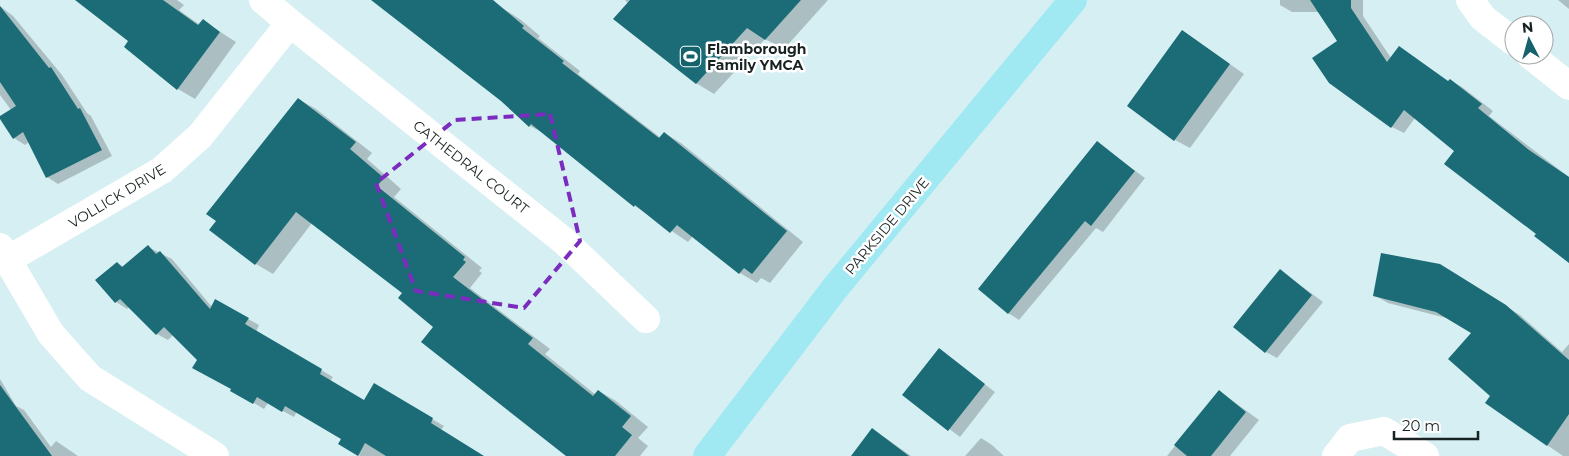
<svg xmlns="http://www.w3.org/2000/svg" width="1569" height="456" font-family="Montserrat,sans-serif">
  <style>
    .shadow { fill: #0003 }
    .building { fill: #1b6c76 }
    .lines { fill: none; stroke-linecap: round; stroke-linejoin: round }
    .minor { stroke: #fff; stroke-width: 28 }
    .major { stroke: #a0e9f3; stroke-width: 28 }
    .marked { fill: none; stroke: #7b2cbf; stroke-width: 4; stroke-dasharray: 10 6; stroke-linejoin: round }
    .labels { text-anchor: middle; stroke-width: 5; stroke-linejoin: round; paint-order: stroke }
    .poi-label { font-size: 14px; font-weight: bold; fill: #192223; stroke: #fff; text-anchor: start }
    .street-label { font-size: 14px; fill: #192223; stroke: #fff }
  </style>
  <rect width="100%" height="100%" fill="#d6eff3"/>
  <path class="shadow" d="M77,0h100l7,5 -5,5 21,15 3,-4 33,21 -41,57 -17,-10 -53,-42 4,-6z
    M373,0h117l31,20 19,16 -2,2 42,33 -2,3 83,64 3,-5 17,10 122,99 -33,41 -9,-5 -4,5 -17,-10 -47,-37 -5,6 -53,-36 -88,-71 -17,-9 -29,-26z
    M625,0h203l-44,49 -19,-10 -51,55 -18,-11z
    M1280,0h83v16l28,42 8,-11 50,35 1,-2 12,7 31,24 -4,5 80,61v86l-33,-27 2,-2 -82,-83 -41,-33 -11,15 -12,-6 -73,-115h-27l-12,-7z
    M1558,0h11v9z
    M0,6l13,10 49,59 25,38 4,3 21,40 -54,28 -11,-7 -18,-35 -4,3 -11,-7 -3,-28 -11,-15z
    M1183,31l61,43 -54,74 -15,-8z
    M298,99l18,10 56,44 -5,6 34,30 -7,8 88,71 -3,3 3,2 -12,15 80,61 -5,5 51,41 3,-4 17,10 32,26 -10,11 10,8 -8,10h-72l-134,-129 -30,-34 -92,-70 -39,51 -17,-10z
    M1097,143l48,35 -42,54 -7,-4 -77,92 -11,-7z
    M148,247l24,12 40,48 36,12 11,6 -3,7 77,45 -3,4 34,21 10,-17 70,41 -3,4 41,26h-122l-20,-12 3,-5 -46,-28 -3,6 -26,-14 -4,6 -32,-19 1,-1 -60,-54 -5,5 -11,-6 -27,-28 -3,3 -11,-7 1,-39 7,4z
    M1280,270l43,32 -46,56 -11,-6z
    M1453,274l67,41 42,37 7,-8v112h-6l-77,-53 6,-8 -19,-62 -23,-14 -62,-16 -14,-8z
    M939,350l56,42 -35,45 -56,-42z
    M0,379l16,27 8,4 27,37 5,-6 22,15h-78z
    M1219,391l40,29 -29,36h-63z
    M872,430l15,9 24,17h-59z
    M981,438l11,7 12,11h-39z"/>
  <path class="building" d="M75,0h88l35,25 5,-6 17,13 -43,58 -53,-43 4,-6z
    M371,0h122l31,26 -2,2 42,33 -2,2 97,75 5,-6 123,99 -35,43 -8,-6 -5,6 -62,-49 -7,8 -35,-28 -1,2 -103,-83 -2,3 -28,-26z
    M630,0h171l-36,40 -18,-12 -51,56 -83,-65z
    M1310,0h41v8l36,54 12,-16 49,35 2,-2 32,25 -4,4 51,42 40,27v86l-35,-27 2,-2 -92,-70 10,-13 -50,-41 -13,18 -62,-45 -17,-25 25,-17z
    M0,6l49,62 2,-1 27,42 2,-1 22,42 -56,28 -23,-46 -10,7 -13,-20v-3l16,-10 -16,-24z
    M1182,30l48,34 -56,77 -47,-35z
    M298,98l58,44 -6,7 34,29 -7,8 88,71 -2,3 3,2 -13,15 80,61 -5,6 65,52 5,-6 33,26 -9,11 10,8 -17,21h-49l-145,-114 12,-15 -35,-29 4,-5 -106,-81 -41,53 -46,-35 7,-9 -10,-7z
    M1097,141l38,30 -44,55 -6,-5 -77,93 -30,-25z
    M148,245l8,9 4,-3 50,58 5,-10 34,19 -4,6 77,45 -2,5 44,26 10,-17 59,35 -2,5 53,33h-98l-21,-13 -7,13 -20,-12 3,-5 -56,-33 -3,6 -25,-15 -4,7 -23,-13 1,-2 -39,-21 5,-8 -33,-33 -8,8 -36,-36 -5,4 -20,-23 22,-18 5,5z
    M1381,253l59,11 66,41 63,55v54l-22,32 -62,-43 5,-7 -42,-37 23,-26 -35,-21 -63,-16z
    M1280,269l32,26 -47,58 -32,-26z
    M939,348l46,36 -37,47 -46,-36z
    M0,385l52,71h-52z
    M1219,390l27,22 -35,44h-24l-13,-11z
    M872,428l37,28h-58z"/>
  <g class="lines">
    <path class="minor" d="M263,0l27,23 274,218 82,78
      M1470,0l13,18 31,24
      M1530,55l39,31
      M0,247l51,87 39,44 125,78
      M7,260l155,-90 38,-34 90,-113
      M1336,456l14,-18 34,-7 41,25"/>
    <path class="major" d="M707,456l128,-168 238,-288"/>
  </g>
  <path class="marked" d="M550,114l30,127 -56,67 -108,-17 -40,-108 79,-63z"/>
  <defs>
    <symbol id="stadium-square" viewBox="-11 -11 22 22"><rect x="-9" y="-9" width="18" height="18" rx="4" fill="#14626b" stroke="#fff"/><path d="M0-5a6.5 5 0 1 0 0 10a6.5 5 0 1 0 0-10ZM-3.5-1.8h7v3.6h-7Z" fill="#fff"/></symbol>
  </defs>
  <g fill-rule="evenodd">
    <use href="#stadium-square" x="678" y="44" width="25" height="25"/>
  </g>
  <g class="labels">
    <g class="poi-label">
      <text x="707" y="54">Flamborough<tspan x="707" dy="16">Family YMCA</tspan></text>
    </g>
    <g class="street-label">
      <text transform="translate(471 167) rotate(38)" y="5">CATHEDRAL COURT</text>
      <text transform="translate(117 196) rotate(-31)" y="5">VOLLICK DRIVE</text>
      <text transform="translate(887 226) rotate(-50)" y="5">PARKSIDE DRIVE</text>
    </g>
  </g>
  <g transform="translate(1529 40) rotate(354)"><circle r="24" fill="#ffffff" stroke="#a3a7a7"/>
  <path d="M0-4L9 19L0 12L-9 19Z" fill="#14626b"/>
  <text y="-8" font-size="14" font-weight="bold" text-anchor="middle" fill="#192223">N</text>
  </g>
  <path d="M1394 431v8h84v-8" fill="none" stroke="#192223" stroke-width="2.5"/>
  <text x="1402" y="431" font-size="15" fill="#192223" stroke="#ffffff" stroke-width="4" paint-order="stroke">20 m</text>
</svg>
